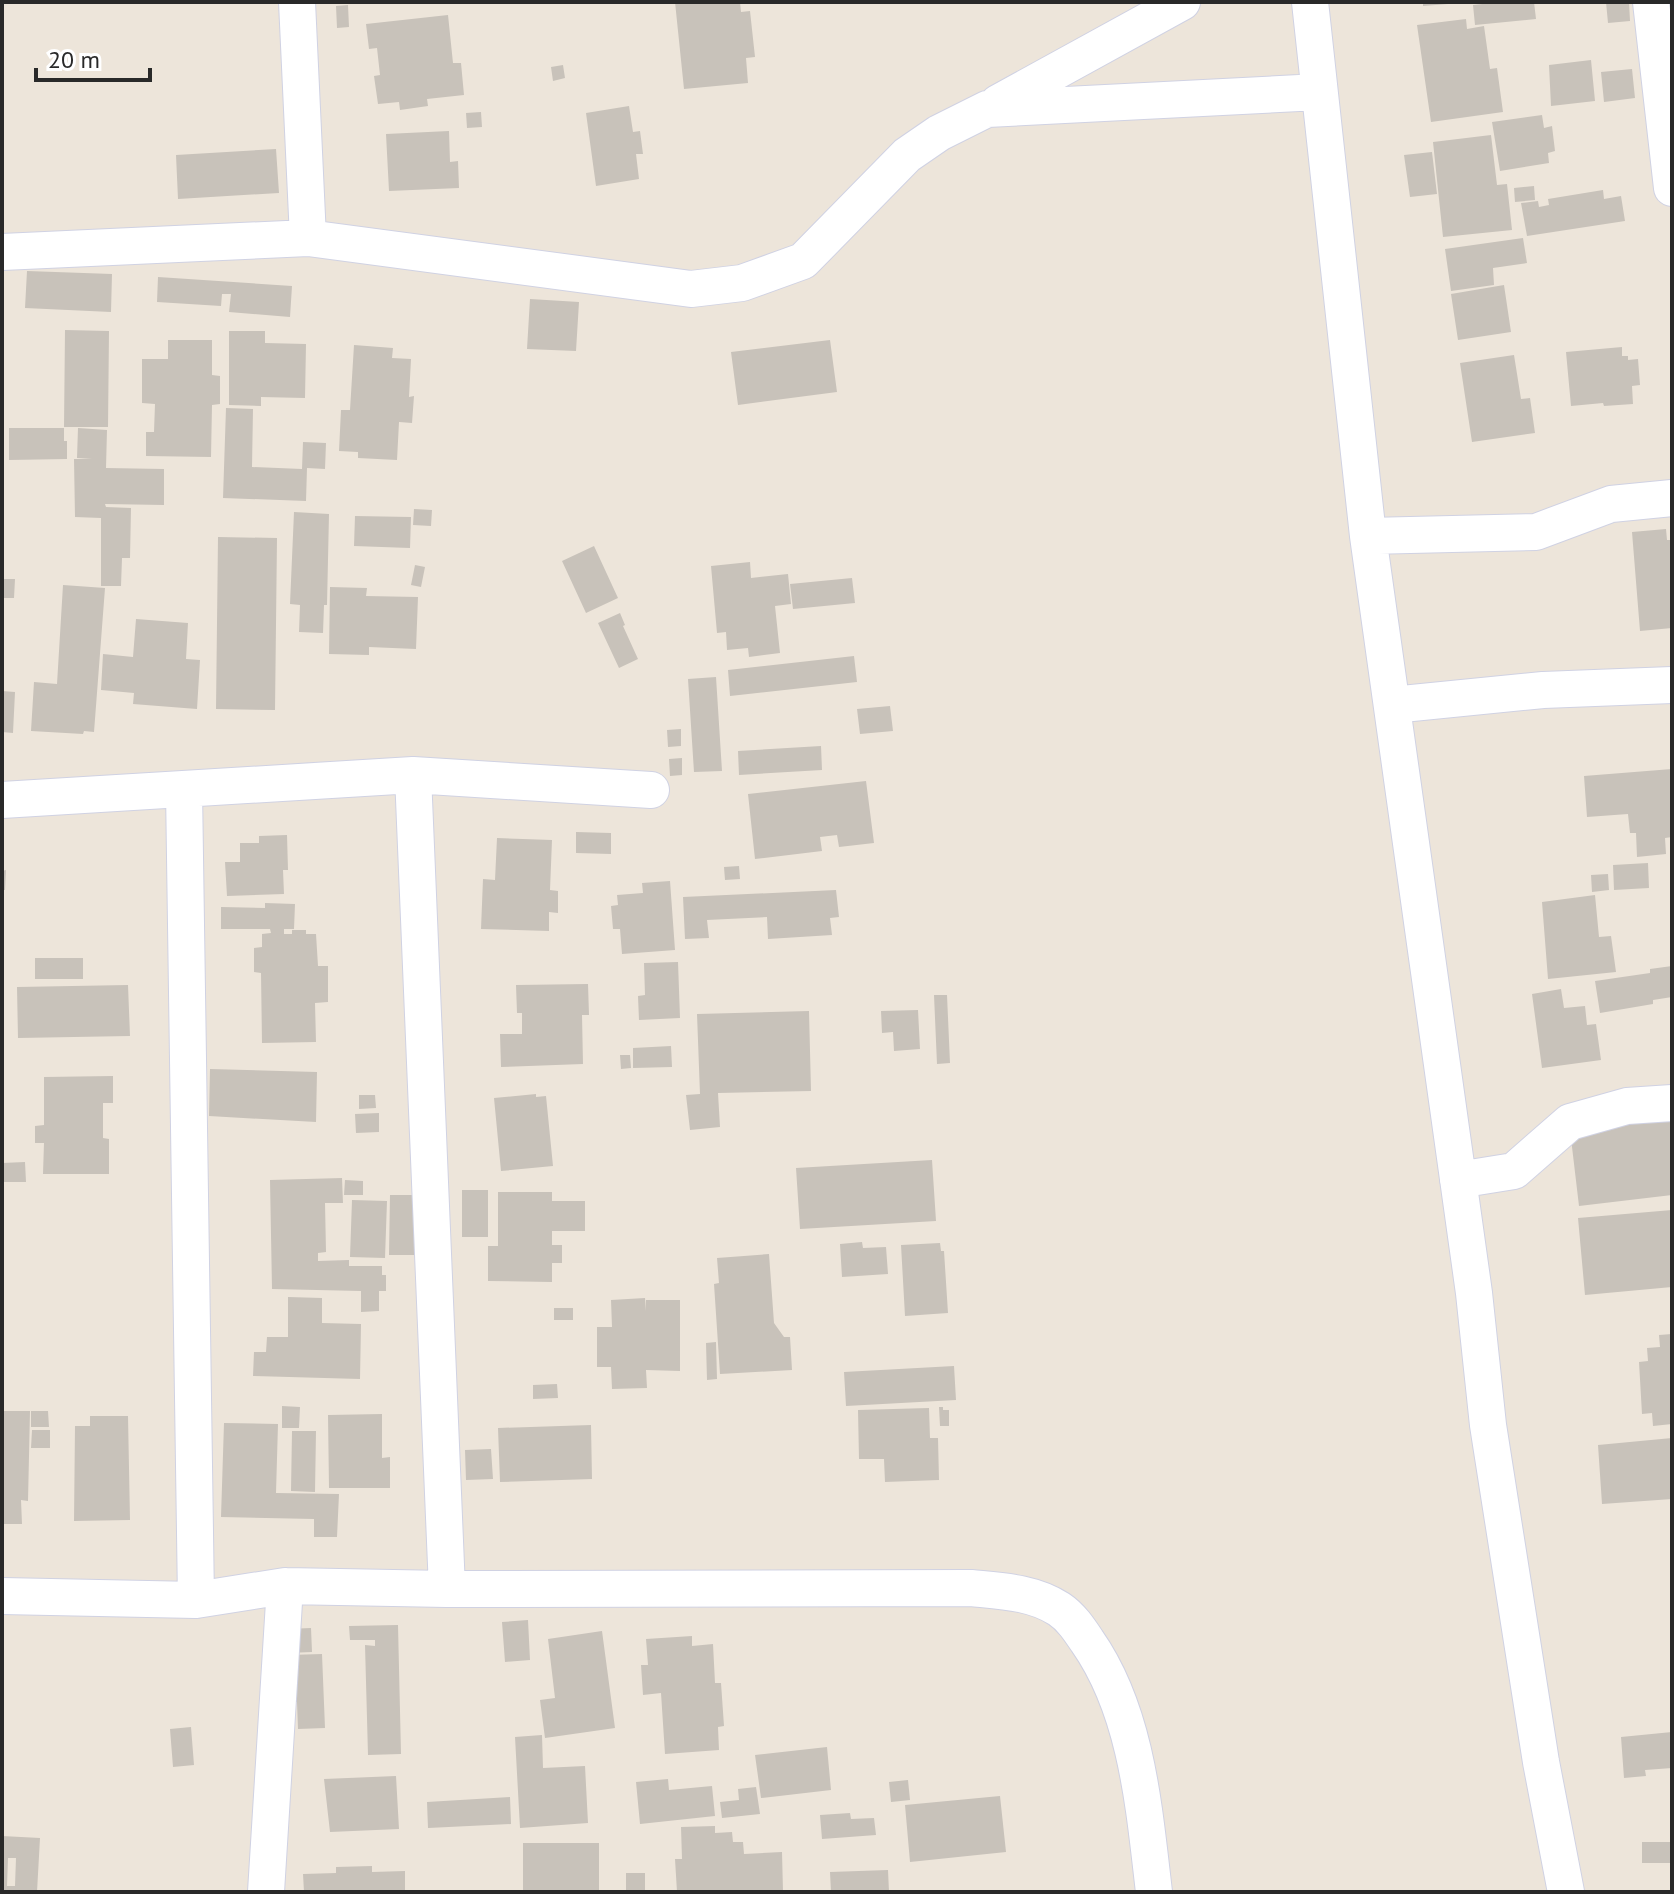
<svg xmlns="http://www.w3.org/2000/svg" width="1674" height="1894" font-family="'PT Sans',sans-serif">
  <style>
    .building { fill: #c8c2ba; fill-rule: evenodd }
    .lines { fill: none; stroke-linecap: round; stroke-linejoin: round }
    .street-casing { stroke: #d0d2e3; stroke-width: 38 }
    .street { stroke: #fff; stroke-width: 36 }
  </style>
  <rect width="100%" height="100%" fill="#ede5da"/>
  <path class="building" d="M675,2h65l1,10 9,-1 5,46 -9,1 2,25 -64,6z
    M1423,2h25v2l-25,2z
    M1501,2h33l2,17 -61,6 -2,-20z
    M1606,2h23l1,19 -22,2z
    M348,5l1,22 -12,1 -1,-22z
    M448,15l5,48h8l3,32 -37,4 1,7 -28,4 -1,-8 -21,2 -4,-28 6,-1 -3,-27 -8,1 -3,-25z
    M1466,19l1,10 17,-3 6,43 7,-1 6,44 -72,10 -14,-97z
    M1591,60l4,41 -44,5 -2,-41z
    M563,65l2,13 -12,3 -2,-14z
    M1632,69l3,29 -31,4 -3,-30z
    M629,106l4,26 7,-1 3,23h-7l3,25 -43,7 -10,-73z
    M481,112l1,15 -15,1 -1,-15z
    M1542,115l2,13 8,-2 3,25 -7,2 1,10 -49,8 -8,-49z
    M449,131l1,31 8,-1 1,27 -70,3 -3,-57z
    M1491,135l6,50 10,-1 5,46 -69,7 -10,-95z
    M276,149l3,44 -101,6 -2,-44z
    M1432,152l5,42 -27,3 -6,-42z
    M1534,186l1,14 -20,2 -1,-14z
    M1603,190l1,9 17,-3 4,25 -98,15 -6,-33 17,-2 1,6 10,-2 -1,-6z
    M1523,238l4,25 -34,5 1,17 -43,6 -6,-42z
    M27,271l85,3 -1,38 -86,-4z
    M158,277l134,9 -2,31 -61,-5 2,-18h-9l-1,12 -64,-4z
    M1504,285l7,47 -53,8 -7,-46z
    M530,299l49,3 -3,49 -49,-2z
    M65,330l44,1 -1,96h-44z
    M229,331h36v12l41,1 -1,54 -44,-1v9l-32,-1z
    M168,340h44v35l8,1v28l-8,1 -1,52 -65,-1v-24h8l1,-28 -13,-1v-44h26z
    M830,340l7,52 -99,13 -7,-53z
    M354,345l39,3 -1,10 19,1 -2,38 5,-1 -2,27 -13,-1 -2,38 -39,-2v-6l-19,-1 2,-41h9z
    M1622,347v9h6v4l10,-1 2,26 -8,1 1,18 -29,2 -1,-3 -32,3 -5,-54z
    M1514,355l7,44 9,-1 5,35 -63,9 -12,-79z
    M226,408l27,1 -1,58 50,2 1,-27 23,1 -1,26 -18,-1 -1,33 -83,-3z
    M9,428h55v13h3v18l-58,1z
    M78,428l29,2 -1,38 58,1v36l-59,-1 1,3 25,1 -1,50h-8l-1,28h-20v-68l-26,-1 -1,-58h18l-15,-1z
    M414,509l18,1 -1,16 -18,-1z
    M294,512l35,2 -2,91h-3l-1,28 -24,-1 1,-27 -10,-1z
    M355,516l56,1 -1,31 -56,-2z
    M1666,529l1,11h5v88l-32,3 -8,-99z
    M218,537l59,1 -2,172 -59,-1z
    M594,546l24,52 -32,15 -24,-52z
    M750,562l1,16 37,-4 3,30 -16,2 5,47 -31,4 -1,-9 -21,2 -1,-18 -9,1 -6,-67z
    M415,565l10,2 -4,20 -10,-2z
    M852,578l3,25 -62,6 -3,-25z
    M2,579h13l-1,19h-12z
    M63,585l42,3 -11,144 -10,-1 -1,3 -52,-3 3,-49 23,2z
    M330,587l37,1 -1,8 52,1 -2,52 -47,-2v8l-40,-1z
    M620,613l5,12 -2,1 15,33 -19,9 -21,-45z
    M136,619l52,4 -2,36 14,1 -3,49 -64,-5 1,-11 -33,-3 2,-36 30,3z
    M854,656l3,26 -127,14 -2,-26z
    M716,677l6,94 -28,1 -6,-93z
    M2,691l13,1 -2,41 -11,-1z
    M890,706l3,25 -33,3 -3,-25z
    M681,729v17l-13,1 -1,-17z
    M821,746l1,24 -83,5 -1,-24z
    M682,758v17l-12,1 -1,-17z
    M1672,769v68l-7,1 1,16 -29,3 -1,-24h-6l-2,-19 -41,3 -3,-41z
    M866,781l8,62 -35,4 -2,-12 -17,2 2,14 -67,8 -7,-65z
    M576,832l35,1v21l-35,-1z
    M287,835l1,35h-5l1,24 -57,2 -2,-34h15v-19h19v-7z
    M497,838l55,2 -2,50 8,1v22l-9,-1v19l-68,-2 2,-50 12,1z
    M1648,863l1,25 -35,2 -1,-25z
    M739,866l1,13 -15,1 -1,-13z
    M6,870l-1,20h-3v-19z
    M1608,874l1,16 -17,2 -1,-17z
    M670,881l5,69 -53,4 -2,-25h-7l-2,-23 7,-1 -1,-10 26,-2 -1,-10z
    M836,890l3,27 -9,1 2,17 -64,4 -1,-22 -60,3 2,18 -24,1 -2,-42z
    M1595,895l4,42 12,-1 5,36 -68,7 -6,-77z
    M265,903l30,1 -1,25h-10v5h8v-4h14v4h10l2,32h10v36l-13,1 1,39 -54,1 -1,-70 -7,-1v-24l8,-1v-13l9,-1 -1,-4h-49v-22l44,1z
    M35,958h48v21h-48z
    M678,962l2,56 -41,2 -1,-24 7,-1 -1,-32z
    M1672,966v31l-19,3v4l-53,9 -5,-32 55,-8v-4z
    M588,984l1,31h-7l1,49 -82,3 -1,-33h22v-21h-5l-1,-28z
    M128,985l2,51 -112,2 -1,-51z
    M1561,989l3,19 21,-2 2,19 9,-1 5,36 -59,8 -10,-74z
    M934,995h13l3,68 -13,1z
    M918,1010l2,39 -26,2 -1,-19 -11,1 -1,-22z
    M809,1011l2,80 -93,2 2,34 -30,3 -4,-35 14,-1 -3,-80z
    M671,1046l1,21 -39,1v-20z
    M620,1055h10l1,13 -10,1z
    M210,1069l107,3 -1,50 -107,-6z
    M113,1076v27h-10v35l6,1v35h-66l1,-31h-9v-17l9,-1v-48z
    M536,1094v3l10,-1 7,70 -52,5 -7,-73z
    M359,1095h16l1,13 -17,1z
    M379,1113v19l-23,1 -1,-19z
    M1672,1118v77l-93,11 -9,-76z
    M932,1160l4,61 -136,8 -4,-61z
    M25,1162l1,20h-24v-19z
    M342,1178l1,25h-18l1,49 -8,1v8l31,-1v6h33v9h4v16h-7v20l-18,1v-21l-89,-2 -2,-109z
    M345,1180l18,1v14h-19z
    M462,1190h26v47h-26z
    M498,1192h54v9h33v30h-33v14h10v18h-10v19l-64,-1v-35h10z
    M390,1195h24v60h-25z
    M352,1200l35,1 -2,57 -35,-1z
    M1672,1210v77l-87,8 -7,-77z
    M862,1242l1,6 23,-1 2,27 -46,3 -2,-33z
    M940,1243l1,8h3l4,62 -43,3 -4,-71z
    M769,1254l5,69 10,14h6l2,33 -72,4 -6,-90 5,-1 -2,-25z
    M288,1297l34,1v25l39,1 -1,55 -107,-3 1,-24h12l1,-15h21z
    M645,1298l1,13v-11h34v71l-34,-1 1,18 -35,1 -1,-22h-14v-40h15l-1,-27z
    M554,1308h19v12h-19z
    M1672,1334v90l-19,2 -1,-13 -10,1 -3,-52 9,-1 -1,-13 13,-1 -1,-12z
    M716,1342l1,37 -10,1 -1,-37z
    M954,1366l2,34 -110,6 -2,-34z
    M557,1384l1,14 -25,1v-14z
    M282,1406l18,1 -1,21h-17z
    M939,1407h4v3h6v16h-9z
    M929,1408l1,30h8l1,42 -54,2 -1,-23h-25l-1,-49z
    M2,1411h28l-2,90 -7,-1 1,24h-20z
    M31,1411h17l1,16h-18z
    M382,1414v44l8,-1v31h-61l-1,-73z
    M90,1416h38l2,104 -56,1 1,-95h15z
    M224,1423l54,1 -2,69 63,1 -2,43h-23v-18l-93,-2z
    M591,1425l1,54 -92,3 -2,-54z
    M32,1430h18v18h-19z
    M292,1431h24l-1,61 -24,-1z
    M1672,1438v61l-70,5 -4,-59z
    M491,1449l2,30 -27,1 -1,-30z
    M528,1620l2,40 -25,2 -3,-40z
    M398,1625l3,129 -33,1 -3,-110 10,1v-6h-25l-1,-14z
    M311,1628l1,24 -24,1 -1,-24z
    M602,1631l13,97 -70,10 -5,-38 15,-2 -7,-59z
    M692,1636v10l21,-2 2,39h6l3,43 -6,1 1,23 -54,4 -4,-61 -18,2 -2,-30h7l-2,-26z
    M322,1654l3,74 -27,1 -1,-27h-7l-1,-47z
    M191,1727l3,38 -21,2 -3,-38z
    M1672,1732v36l-27,2 1,6 -22,2 -3,-41z
    M542,1735l1,33 42,-2 3,57 -68,5 -5,-91z
    M827,1747l4,43 -70,8 -6,-43z
    M396,1776l3,53 -69,3 -6,-53z
    M668,1779l1,11 43,-4 3,30 -75,8 -4,-42z
    M908,1780l2,20 -19,2 -2,-20z
    M756,1787l4,27 -38,4 -2,-16 19,-2 -1,-11z
    M1000,1796l6,56 -96,10 -5,-57z
    M510,1797l1,27 -83,4 -1,-26z
    M850,1813l1,6 23,-1 2,17 -54,4 -2,-24z
    M715,1826v7l17,-1 1,10h10l1,12 38,-2 1,40h-106l-2,-33h7l-1,-32z
    M2,1836l38,2 -3,54h-35zM8,1858h8l-1,28h-8z
    M1642,1842h30v21h-30z
    M523,1843h76v49h-76z
    M372,1866v6l33,-1v21h-101l-1,-18 33,-1v-6z
    M888,1870l1,22h-58l-1,-20z
    M626,1873h19v19h-19z"/>
  <g class="lines">
    <defs>
      <path id="street" d="M297,2l11,236
        M1310,2l58,534 106,757 14,132 53,337 25,130
        M1651,2l21,186
        M998,103l184,-101
        M2,252l306,-14 383,51 51,-6 61,-22 104,-106 32,-22 48,-24 332,-17
        M1368,536l168,-4 75,-28 61,-6
        M1392,705l151,-15 129,-5
        M413,775l34,814
        M184,789l12,811
        M2,800l411,-25 238,15
        M1458,1180l56,-9 56,-49 57,-16 45,-3
        M2,1596l194,4 89,-14 162,3 524,-1c30,3 62,4 88,21 12,8 20,20 28,32 50,71 57,167 67,251
        M266,1892l19,-306"/>
    </defs>
    <use href="#street" class="street-casing"/>
    <use href="#street" class="street"/>
  </g>
  <rect width="1674" height="1894" fill="none" stroke="#292929" stroke-width="8"/>
  <path d="M36 68v12h114v-12" fill="none" stroke="#292929" stroke-width="4"/>
  <text x="48" y="68" font-size="24" fill="#292929" stroke="#ffffff" stroke-width="6" paint-order="stroke">20 m</text>
</svg>
